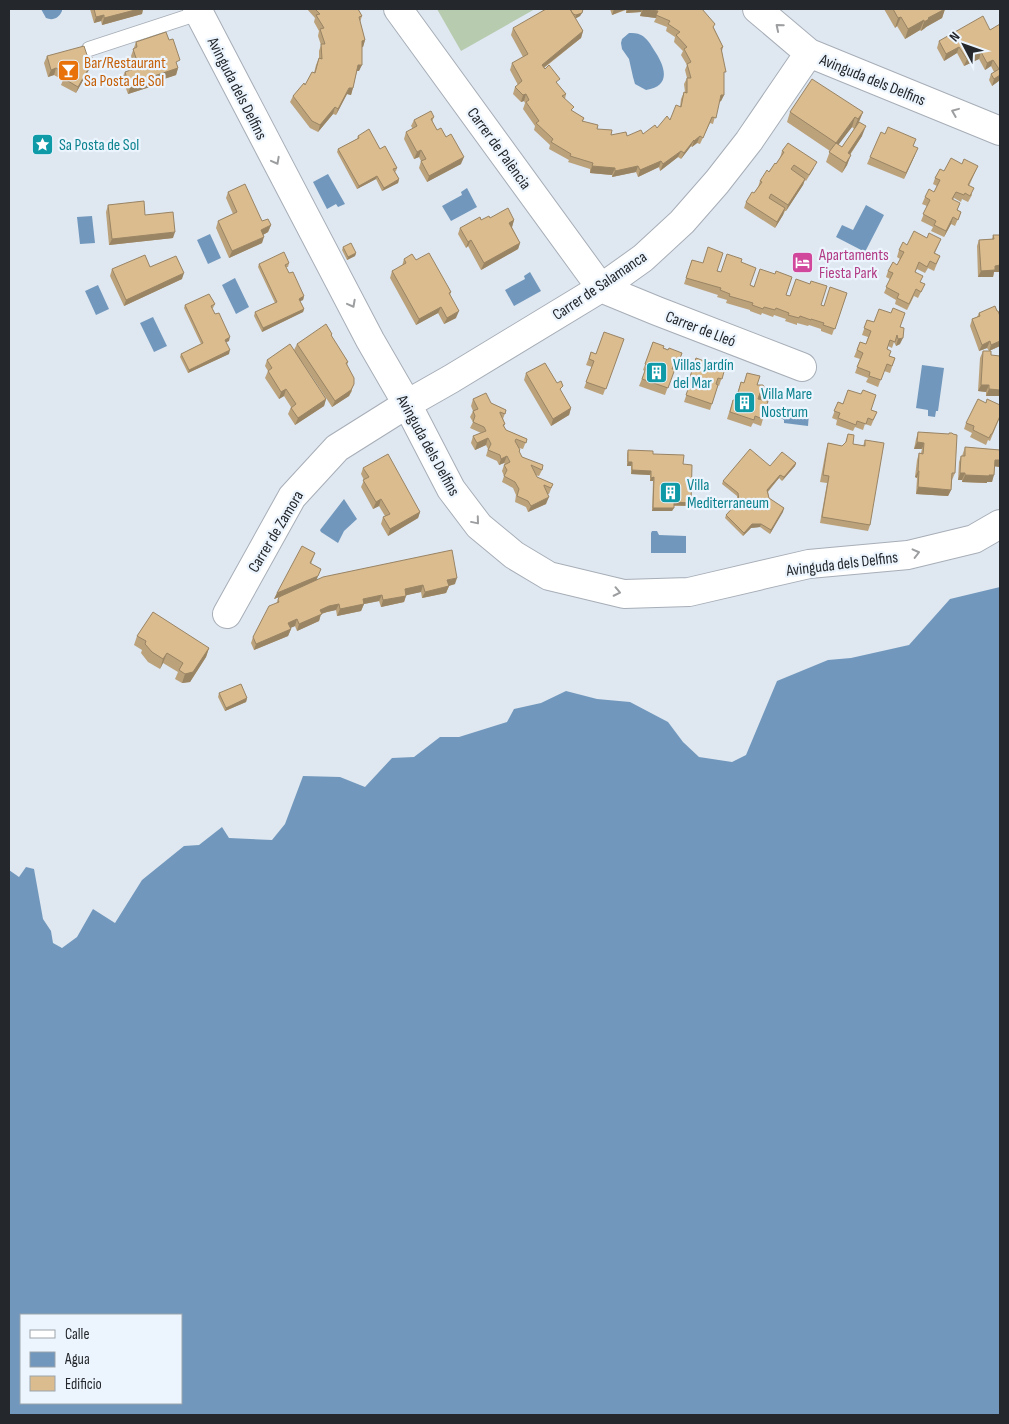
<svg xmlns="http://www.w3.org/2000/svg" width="1009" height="1424" font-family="'Sofia Sans Condensed',sans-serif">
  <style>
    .green { fill: #b7cbaf }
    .water { fill: #7198bc; fill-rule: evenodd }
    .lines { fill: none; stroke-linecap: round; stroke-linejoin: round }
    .lane-casing { stroke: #a7aeb7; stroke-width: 16 }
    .street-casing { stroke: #a7aeb7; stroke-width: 30 }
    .lane { stroke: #fff; stroke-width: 14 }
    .street { stroke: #fff; stroke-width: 28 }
    .wall { fill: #bba27b; fill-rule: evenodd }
    .shaded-wall { fill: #998464 }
    .building { fill: #dabc8f; stroke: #998464 }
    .oneway { stroke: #9c9ea0 }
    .labels { text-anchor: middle; stroke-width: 4.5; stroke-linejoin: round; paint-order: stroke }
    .food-label { font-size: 16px; fill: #c56008; stroke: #ecf5fe; text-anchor: start }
    .street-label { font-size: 16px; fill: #24272b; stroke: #ecf5fe }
    .culture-label { font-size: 16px; fill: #0d838f; stroke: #ecf5fe; text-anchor: start }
    .hotel-label { font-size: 16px; fill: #b23c85; stroke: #ecf5fe; text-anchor: start }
  </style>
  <rect width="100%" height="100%" fill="#dfe7f1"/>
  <path class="green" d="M437,9h98l-74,42z"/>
  <path class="water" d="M41,9h21v2c-3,7 -9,10 -16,7z
    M629,33c4,0 8,0 12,2 6,3 10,10 13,15 11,16 18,36 -8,40l-11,-6 -2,-7 -4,-18 -7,-10 -1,-6 1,-4z
    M328,174l17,30 -7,3 -2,-3 -9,5 -14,-27z
    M467,188l10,19 -26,14 -9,-15 20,-11 -1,-3z
    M866,205l18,10 -19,37 -29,-15 6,-12 11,5z
    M92,216l3,27 -15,1 -3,-27z
    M210,234l11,24 -13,6 -11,-24z
    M530,272l11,19 -27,15 -9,-16 20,-11 -1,-3z
    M235,278l14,29 -13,7 -14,-29z
    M98,285l11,24 -13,6 -11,-24z
    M153,317l14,29 -13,6 -14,-29z
    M922,365l22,3 -6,43h-2l-1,6 -7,-1v-6l-12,-2z
    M785,409l24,4 -1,13 -24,-3v-3l-3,-2 -1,-3 5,-2z
    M344,499l13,20 -13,12 -6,12 -17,-11 -1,-2z
    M652,531h5l2,4 27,1v17h-35v-20z
    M1000,587v828h-991v-545l10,7 7,-10 8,2 9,50 8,12 2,12 9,5 15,-11 16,-28 22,14 27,-43 42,-34 15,-1 23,-18 7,11 43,2 13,-16 18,-48 37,1 25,10 27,-29 22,-1 26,-20h19l48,-15 7,-13 27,-6 25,-12 31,8 33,3 38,20 15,20 16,15 33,5 14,-7 31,-74 51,-21 23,-2 58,-13 41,-46zM21,1315h160v88h-160z"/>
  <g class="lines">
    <defs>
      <path id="lane" d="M89,49l110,-36"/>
      <path id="street" d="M197,9l173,331 37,64 44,85 28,37 35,29 35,21 75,18 65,-2 120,-28 99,-9 66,-16 26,-15
        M398,9l203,279
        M757,9l52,44 191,78
        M601,288l56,23 145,56
        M227,614l65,-117 45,-49 70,-44 44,-25 150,-91 42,-30 39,-36 35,-40 32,-41 60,-88"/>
    </defs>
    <use href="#lane" class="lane-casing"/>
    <use href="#street" class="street-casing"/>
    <use href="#lane" class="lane"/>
    <use href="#street" class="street"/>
  </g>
  <path class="wall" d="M90,9h53l-1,5 -40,11 -1,-4 -7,2z
    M307,9h51l4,7 -2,6 5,18 -2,7h-1l-3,24h-2l-6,24 -4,-1 -11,21 -3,-1 -15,18 -8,-4 -20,-26 3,-6 12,-11 9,-12 2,-8 3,-7v-7l2,-6 -3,-9 1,-5 -5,-9 1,-4z
    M583,9l-3,7 -5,2 8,13 -2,7 -37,30 22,26 -1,5 7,12 12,7 -1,3 14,8 14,6 16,1 16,-2 14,-6 13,-8 10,-13 1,-8 3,-7h1l-1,-8 3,-6 -2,-8 2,-5 -6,-10 2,-4 -9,-9 1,-5 -9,-6 1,-4 -13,-5 2,-4 -16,-2 1,-4 -15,1v-3l-14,5 -2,-6h92l12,19 9,19 -1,4 2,27v17l-3,6 -2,1 -6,22 -3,-1 -10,21 -3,-1 -5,4 -1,-1 -10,13 -3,-2 -18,14 -1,-4 -21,10 -2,-5 -24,5v-2l-22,-2v-4l-22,-7 1,-2 -20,-11 1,-4 -16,-15 1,-4 -12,-17 2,-6 -1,-2 -3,1 -8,-8 2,-7 3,-2 -8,-15 2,-7 11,-6 -12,-22 2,-7z
    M884,9h61l-3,9 -16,9 -1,1 -4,3 -1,-1 -15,9 -8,-13 -2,2z
    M1000,24v57v-1l-8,6 -3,-6 2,-6 3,-2 -3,-6 -6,4 -6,-11 -15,7 -7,-13 -13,8 -7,-13 2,-7 51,-11z
    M136,42l41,25 1,1 -2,7 -21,7 -2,4 -25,8 -6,-16 3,-6 10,-3 -4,-13z
    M87,55l7,4 -3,7 -15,27 -15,-8 2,-5 -9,-5 -6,2 -4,-14 3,-7z
    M790,112h73l-4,10 3,14 -12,19 -3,10 -5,8 -16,-11 4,-11 -43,-29zM852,127l2,2 -12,18 -4,-3z
    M434,117l-2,5 5,8 9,7 15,27 -34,18 -8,-14 2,-7 -2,-4 -5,2 -10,-20 2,-7 7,-3 -2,-3 3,-6z
    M358,136l22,13 17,19 -1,3 -1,1 4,7 -1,4 -16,8 -6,-12 -19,10 -20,-37 1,-3 19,-10z
    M913,146l2,9 -11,24 -37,-15 3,-7z
    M782,151l32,17 -8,13 -1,-1 -2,5 -17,26h-1l-2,4 -8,13 -31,-20 2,-6 8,-9 4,-6 2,-6 16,-17 4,-6z
    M962,164l16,2 -9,20 3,9 -4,7 -6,-3 -1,3 -7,-4 -1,2 5,10 3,2 -6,14 -4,-2 -7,13 -13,-6 2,-4 -12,-6 6,-15 -5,-2 3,-7 9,-5 3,-6 -4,-2 2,-6 9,-7z
    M228,192l34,29 9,4 -3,7 -5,3 -1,8 -33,15 -13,-30 2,-7 15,-7 -7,-16z
    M108,205l37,10 28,23 -64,7 -3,-33z
    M490,218l24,2 -2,7 8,16 -2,6 -37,21 -13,-24 -2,2 -8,-14 2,-6 21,-8z
    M993,235h7v37h-6l-1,5h-15l-1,-31 2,-6 13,-1z
    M941,239l-6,14 5,3 -6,15 -6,-3 -3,5 -8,-4 -2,3 5,10 2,8 -4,8 -4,-2 -7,14 -12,-6 1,-4 -12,-7 6,-14 -4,-2 2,-6 9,-6 3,-6 -3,-2 2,-7 8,-5z
    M343,247l13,6 -1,3 -8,4 -5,-10z
    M404,259l12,1 35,32 -1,3 6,23 -12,6 -6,-11 -22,12 -26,-47 2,-7 10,-5z
    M692,260l29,12 20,-10 9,23 36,10 38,11 23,-13 -15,42 -11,-4v-2l-12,-4 -1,1 -11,-3v2l-12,-4 1,-2 -12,-4 -1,2 -11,-4 -1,2 -11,-4v-1l-24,-7 1,-3 -10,-3 1,-2 -34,-11z
    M289,263l-1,4h-2l3,6 15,23 -1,4 -3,1 4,8 -1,3 -41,20 -8,-16 1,-4 20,-9 -17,-36 1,-3z
    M150,267l32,12 -58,27 -14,-30 2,-7z
    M215,304l-2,4h-1l17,33 -3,1 3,12 -41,19 -8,-16 1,-3 20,-10 -17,-36 1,-3z
    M997,311l3,5v30l-11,5 2,4 9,41h-14v-4l-8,-1 2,-33 3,-7h6l-2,-3 -8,3 -9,-25 2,-7 5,-2 2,-4z
    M867,320l7,2 26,5v17l-4,2 -2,-4 -2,6 -4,-2 -1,3 2,7 6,2 -5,15 -6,-2 -6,16 -12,-5 2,-4 -13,-5 5,-14 -6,-2 6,-15 6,2 2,-7 -6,-2z
    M332,334l-1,2 17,26 -1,3 5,26 -3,5 -17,11 -31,-47 25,39 -2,7 -29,19 -7,-11 3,-7 -7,-11 -5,3 -14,-21 3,-7 -3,-5 2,-6 27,-10 3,-6z
    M624,339l-21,56 -19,-7 8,-21 -6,-2 5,-13 5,2z
    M653,342l15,8 14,3 -6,18 -2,-1 -9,25 -26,-9 6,-15 -2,-1z
    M696,358l11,6 18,4 -6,18 -1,-1 -8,25 -26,-8 5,-15h-2z
    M526,373l35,19 10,16 -2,7 -18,11 -27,-46z
    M741,382l16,3 8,4 -2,7 -2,3h-1l3,20 -2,7 -8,-3 -2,4 -24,-8 6,-19h2z
    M473,399l18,4 15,7 -3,9 2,5 -1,2 2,4 21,9 -4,10 -4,-1 1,2 -1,3 3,4 20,13 -3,6 -4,-1 2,2 16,7 -4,10h-2l-1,10 -18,8 -2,-5 -11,-5 1,-7 -3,-7 -11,-6 2,-6 -2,-5 2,-6 1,-1 -1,-1 -5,2 -2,-4 -11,-5 2,-7 -2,-4 -11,5 -4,-7 2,-7 8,-3 -11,-5 3,-6 -3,-5 3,-6 -2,-5z
    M838,402l39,10 -6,14 -6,-2 -2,6 -8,-3 -2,4 -17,-6 1,-5 -5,-2z
    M1000,417l-10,24 -2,-1 -2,5 -16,-8 2,-4 -8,-4 2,-6z
    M918,432l37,41 -3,7 -1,10 -3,6 -32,-2 1,-16 -2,-1 2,-17 2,-7h2l1,-4h-8l2,-10z
    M848,434l5,10 10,2 2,-6 5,85 -2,6 -48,-8 7,-40 -7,-1 6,-32 2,-7 14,3 3,-2z
    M965,447l35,3v17l-6,-1 -2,16h-5v1l-25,-1v-2h-4l1,-18 2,-6h1z
    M628,450l25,4 30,10 8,39 -1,3h-16l-2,5h-20l1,-30h-3v-6l-19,-1v-8h-4v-12z
    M796,463l-1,3 -13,15 -3,-3 -11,14 1,6 15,10 -14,26 -10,-7 -9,1 -8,8 -18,-18 1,-3 11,-12v-7l-15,-12 1,-3 47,-15z
    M363,468l57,44 -2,6 -30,18 -7,-12 2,-7 2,-1 -6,-10 -6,3 -12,-22 3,-7 -3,-6z
    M315,553l-4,11 10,5 -5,11 139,4 -6,2 -3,7 -24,5 -1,-6 -15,3 -2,7 -23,5 -2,-6 -15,3 -3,7 -24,5 -1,-6 -9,2 -6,2 -2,7 -22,10 -2,-5 -5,2 1,1 -3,7 -34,14 -3,-7 2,-6 23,-33 3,-7 -5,2 3,-6z
    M137,636l72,12 -3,9 -16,25 -8,1 -7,-4 3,-7 -15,-9 -3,6 -12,-7 -7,-9 1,-3 -8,-5z
    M219,693l28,5 -1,4 -21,9 -7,-14z"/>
  <path class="shaded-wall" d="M139,9h4l-1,5 -40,11 2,-7z
    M614,9h12l-14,6z
    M628,9h14l-1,3 -15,1z
    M643,9l15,2 -2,7 -16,-2z
    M945,9l-3,9 -16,9 -1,1 -4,3 3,-9 4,-4z
    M582,13l-2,3 -5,3 1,-4z
    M104,15l-3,6 -7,2 2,-6z
    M901,17l-4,9 -2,2 3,-10z
    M924,20l-4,10 -15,9 3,-10z
    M583,31l-2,7 -42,33 3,-6z
    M365,40l-2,7 -4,1 3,-7z
    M959,47l-2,6 -13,8 2,-7z
    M981,52l-2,7 -15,7 3,-7z
    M94,59l-3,7 -15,27 2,-6z
    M993,60l-2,6 -6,4 2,-7z
    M358,65h4l-3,6h-3z
    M56,68l-2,7 -6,2 3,-7z
    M178,68l-2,7 -21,7 -2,4 -25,8 2,-6 24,-12z
    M1000,75v5l-8,6 2,-7z
    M349,88h4l-2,7 -4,-1 -11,21 2,-6z
    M526,94l-2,7 -3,1 2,-7z
    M721,95h3l-3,6 -2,1z
    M335,107l-2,7 -15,18 2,-7z
    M863,112l-4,9 -5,8 4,-10z
    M855,117l-3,10 -19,25 3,-9z
    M866,126l-4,10 -18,27 4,-10z
    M700,136l-3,7 -5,4 2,-6z
    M694,140l-3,6 -10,13 3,-6z
    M918,148l-3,7 -11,24 2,-6z
    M421,150l-2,7 -5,2 3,-7z
    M681,151l-3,6 -18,14 3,-7z
    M851,155l-4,10 -5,8 4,-10z
    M464,157l-3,7 -34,18 2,-6z
    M661,161l-2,6 -21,10 2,-7z
    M592,166l23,2 -3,7 -22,-2z
    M638,166l-2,6 -24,5 3,-6z
    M377,176l-1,3 -19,10 2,-3z
    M399,179l-1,4 -16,8 2,-3z
    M805,179l-2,6 -17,26 2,-6z
    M785,208l-2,7 -8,13 2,-6z
    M953,217l-2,7 -7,13 2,-6z
    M514,220l-2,7 -5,2 2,-6z
    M271,225l-3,7 -9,5 2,-7z
    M175,232l-2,6 -64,7 3,-6z
    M264,237l-2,6 -33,15 3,-7z
    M471,240l-3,6 -2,2 2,-6z
    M520,243l-2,6 -37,21 3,-7z
    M356,253l-1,3 -8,4 1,-3z
    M1000,265v7h-6l-1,5h-15l3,-6 14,-5z
    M184,273l-2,6 -58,27 2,-6z
    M304,296l-1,4 -5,2 1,-3z
    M441,307l-3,6 -22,12 3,-6z
    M304,309l-1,3 -41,20 1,-4z
    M459,311l-3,7 -12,6 3,-6z
    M230,337l-1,4 -5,2 1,-3z
    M903,338l-3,6 -4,2 2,-7z
    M990,341l-3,7 -8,3 3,-6z
    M1000,341v5l-11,5 2,-6z
    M230,350l-1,4 -41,19 1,-3z
    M354,384l-5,12 -17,11 3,-6z
    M981,385h8l-3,7 -8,-1z
    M286,389l-2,7 -5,3 2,-7z
    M765,389l-4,10 -4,1 3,-7z
    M989,389l11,1v6h-14z
    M326,399l-2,7 -29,19 3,-7z
    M571,408l-2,7 -18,11 2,-7z
    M488,438l-2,7 -11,5 2,-7z
    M917,442l7,1 -2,6h-8z
    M507,456l-3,7 -5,2 2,-6z
    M995,460h5v7l-8,-1z
    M628,462h4l-1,4h-4z
    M796,463l-1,3 -13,15 2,-4z
    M632,470l19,1 -1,4 -19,-1z
    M918,471h1l-2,7 -2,-1z
    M960,473h5l-3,7h-4z
    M780,475l-1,3 -13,15 1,-3z
    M965,475h29l-2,7h-5v1l-25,-1z
    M654,477l-1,4h-3l1,-3z
    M918,487l33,3 -3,6 -32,-2z
    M549,497l-3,7 -18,8 3,-6z
    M381,499l-2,7 -6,3 3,-7z
    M674,502l17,1 -1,3 -17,-1z
    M653,508h21l-2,3h-20z
    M784,508l-1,4 -13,22 1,-4z
    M420,512l-2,6 -30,18 2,-7z
    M752,524h9l-1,3 -9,1 -8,8 1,-3z
    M318,576l-2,6 -42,17 3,-6z
    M457,578l-2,6 -10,3 2,-7z
    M423,585l-2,7 -18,4 2,-7z
    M449,586l-3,7 -24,5 3,-6z
    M382,595l-3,6 -15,3 -3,7 -24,5 3,-7 23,-10z
    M406,596l-2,6 -23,5 2,-7z
    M339,604l-3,6 -9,2 -6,2 -2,7 -22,10 2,-7 21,-14 9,-4z
    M297,619l-2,7 -9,4 2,-7z
    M291,629l-3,7 -34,14 2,-6z
    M209,648l-3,9 -16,25 -8,1 3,-9z
    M167,653l-4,10 -3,6 3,-10z
    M247,698l-1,4 -21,9 1,-3z"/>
  <path class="building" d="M94,9h45l-35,9v-3l-8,2z
    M315,9h43l4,7 -3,1 6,23 -3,1v24h-4l-5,23h-4l-11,21 -3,-2 -15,18 -8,-4 -19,-25 11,-13 1,2 7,-13 3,1 4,-15 3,1 -1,-15h4l-5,-15 4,-1 -8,-13 4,-1z
    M546,9h24l13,22 -41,34 3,4 4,-4 11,14 -4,3 10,12 -4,2 12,11 -3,3 13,8 -2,3 16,4 -1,4 15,1 -1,5 15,-3 1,4 14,-6 2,4 12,-9 2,3 10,-12 3,4 6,-15 5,2 3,-15 3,1v-15h4l-4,-14 4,-2 -7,-13 3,-2 -11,-12 4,-3 -12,-8 2,-3 -14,-6 2,-4 -15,-2h59l13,15 -2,3 10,20 -2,1 5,24h-2v23h-3l-5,23 -4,-1 -9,21 -3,-2 -6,5v-1l-10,13 -3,-2 -18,13 -2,-3 -21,9 -2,-4 -23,5v-3l-23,-2 1,-3 -23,-7 1,-2 -20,-12 2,-3 -17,-16 3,-2 -13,-19 3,-2 -3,-6 -3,1 -8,-8 7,-6 -10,-18 16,-9 -15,-26z
    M570,9h13l-1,4 -6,2 -3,-1z
    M893,9h52l-17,9 1,1 -5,3v-2l-16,9 -7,-12 -3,1z
    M983,16l7,14 10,-6v51l-6,4 -3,-5 8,-5 -6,-9 -6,3 -6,-11 -14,7 -8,-12 -13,7 -7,-13z
    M166,32l3,8 4,-1 7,21 -4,2 2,6 -24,8 1,4 -25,8 -5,-16 14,-5 -6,-18 4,-2 -1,-5z
    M84,46l3,9 7,4 -16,28 -15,-9 3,-4 -10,-6 -5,2 -4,-14z
    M812,79l51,33 -5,7 -3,-2 -19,26 -46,-31z
    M431,111l3,6 -3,2 6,11 4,-2 5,9 5,-3 13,23 -35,19 -8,-15 5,-2 -5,-9 -4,2 -11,-20 11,-6 -3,-6z
    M859,122l7,4 -18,27 3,2 -5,8 -17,-11 7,-9 6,4z
    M888,127l28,12 -3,7 5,2 -12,25 -36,-16 11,-25 4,2z
    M369,129l11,20 5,-3 12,22 -4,1 6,10 -15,9 -7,-12 -18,10 -21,-37 21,-11 -1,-2z
    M788,143l29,19 -8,13 -15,-10 -3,4 14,10 -17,26 -17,-11 -2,4 16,10 -8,14 -31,-20 6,-10 2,1 8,-11 -2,-1 7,-11 2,2 6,-9 1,1 8,-12 -2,-1z
    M951,158l11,6 2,-5 14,7 -10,19 6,3 -4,8 -5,-3 -1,2 -8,-3 -4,7 8,4 -3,7 4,2 -3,8 -5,-3 -7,14 -12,-6 2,-4 -13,-7 7,-14 -5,-3 4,-8 5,3 6,-12 -5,-2 5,-9 4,2z
    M245,184l17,37 6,-2 3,6 -10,5 3,7 -32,14 -14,-30 19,-9 -9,-20z
    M144,201l1,14 28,-3 2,20 -63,7 -4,-34z
    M508,208l6,12 -5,3 11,20 -36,20 -13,-23 -3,2 -8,-14 20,-11 1,3 8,-4 1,2z
    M914,231l13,7 2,-5 12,6 -7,14 6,3 -4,8 -6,-3 -3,6 -8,-5 -4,10 8,4 -3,6 5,2 -4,8 -5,-3 -7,15 -12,-6 2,-4 -13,-7 7,-14 -5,-2 5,-9 4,3 7,-13 -5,-2 4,-8 4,3z
    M993,235h7v30l-5,1v4l-14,1 -2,-31 15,-1z
    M351,243l5,10 -8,4 -5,-10z
    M708,247l15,6 -6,18 4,1 6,-18 15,5 -1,3 15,6 -6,17 4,2 6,-18 15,5 1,-3 16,6 -6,18 4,1 6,-17 14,5 1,-3 16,5 -6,19 3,1 6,-19 17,6 -12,36 -12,-4 1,-2 -13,-4v1l-11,-4 -1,2 -11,-3 1,-2 -13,-5 -1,2 -11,-3 -1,2 -11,-4 1,-2 -24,-7 1,-2 -10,-4 1,-2 -35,-10 6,-18 11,3z
    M284,252l5,11 -4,2 4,8 4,-1 11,24 -5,3 5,10 -41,19 -8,-16 22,-10 -18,-38z
    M429,253l22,39 -2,1 10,18 -12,7 -6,-11 -22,12 -27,-48 14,-8 -2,-4 8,-5 4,6z
    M145,255l5,12 26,-11 8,17 -58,27 -14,-31z
    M209,294l6,10 -4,2 4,8 4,-1 11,24 -5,3 5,10 -41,20 -8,-16 22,-11 -18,-38z
    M995,306l2,5h1l2,5v25l-9,4 -1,-4 -8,4 -10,-26 8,-3 -1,-3z
    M893,308l12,5 -5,14 4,1 -1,10 -5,1 -1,-4 -2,7 -5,-2 -3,9 4,2 -2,5 6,2 -3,8 -5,-2 -6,16 -12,-4 1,-4 -13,-5 6,-14 -6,-3 3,-8 6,2 5,-13 -7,-3 3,-8 7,2 5,-13 12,4z
    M326,324l6,10 -1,1 17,27 -2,1 8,15v6l-3,6 -16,11 -38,-57z
    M604,332l20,7 -18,50 -20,-7 8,-21 -5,-2 2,-7 5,2z
    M653,342l11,4 -1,2 5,2 1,-2 13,5 -4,11 -4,-1 -2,6h3l-7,19 -26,-9 5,-14 -2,-1z
    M290,344l36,55 -28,19 -7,-10 5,-4 -10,-15 -5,3 -13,-21 4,-3 -5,-8z
    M983,351h8v4l9,1v34l-11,-1v-4h-8z
    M696,358l11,4v2l5,1v-2l13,5 -3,11 -4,-1 -2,6 2,1 -6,19 -26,-9 5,-14 -2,-1z
    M545,363l12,20 4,-2 2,5 -3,3 11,19 -18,11 -27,-46z
    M747,373l13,3 -3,9h6l2,4 -2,3 -3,1 -2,6 10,2 -5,18 -8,-3 -1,4 -24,-8 3,-12h3l5,-18 3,1z
    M848,390l13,4 2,-4 13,5 -5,15 6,2 -4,8 -5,-2 -2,6 -9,-3 -1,4 -18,-7 2,-5 -6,-2 4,-9 5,2z
    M486,393l5,10 15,7 -1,4 -5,-2v1l5,11 -2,1 3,5 21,9 -1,4 -10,-4 -1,2 5,9 -1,1 3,6 21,8 -1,5 -11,-5 6,12 16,7 -2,4 -7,-3v1l5,11 -18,9 -3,-5 -11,-5 2,-7 -4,-7 -11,-6 3,-6 -3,-5 6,-3 -3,-6 -6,3 -1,-4 -12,-5 3,-6 -3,-6 -11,5 -4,-7 13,-5 -2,-4 -11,-5 2,-6 -2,-5 5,-2 -5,-10z
    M978,399l8,4 1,-4 13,6v11l-8,18h-1l-2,4 -16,-8 1,-4 -8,-3z
    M918,432l31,2v-1h3l1,1 4,1 -2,38h-3l-1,17 -33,-3 1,-16h-1l1,-18 4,1 1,-11 -7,-1z
    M848,434l6,1 -1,9 12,2v-6l19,3 -14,82 -48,-8 7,-41 -6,-1 5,-32 14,3 4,-4z
    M965,447l35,3v10h-5l-1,15h-5v1l-24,-1v-2h-5l1,-17h4z
    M750,449l20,17 12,-14 14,11 -12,14 -4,-2 -13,15 2,8 15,10 -13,22 -10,-6h-9l-8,9 -18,-18 13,-14 -1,-8 -15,-12z
    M628,450l25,1v3l31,1 -1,9 9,1 -1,38 -17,-1v6h-21l1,-31 -3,1v-7l-19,-1v-8h-4z
    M388,454l32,58 -30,17 -7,-12 7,-3 -9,-15 -5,3 -13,-22 6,-3 -6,-9z
    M302,546l13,7 -5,10 11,6 -3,7 -41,17z
    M452,550l5,28 -10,2 2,6 -24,6 -2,-7 -18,4 1,7 -23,4 -1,-5 -19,4 1,5 -24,5 -1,-5 -10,2 -9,4 2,4 -23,10 -2,-5 -9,4 3,6 -35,15 -3,-7 16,-31 10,-4 -1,-2 1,-3 44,-20z
    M153,612l56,36 -16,24 -8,2 -6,-4 4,-7 -16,-10 -4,6 -11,-7 -7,-8 1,-3 -9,-5z
    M241,684l6,14 -21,10 -7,-15z"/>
  <defs><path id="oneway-chevron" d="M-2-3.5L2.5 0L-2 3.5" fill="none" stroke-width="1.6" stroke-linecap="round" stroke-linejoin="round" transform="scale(1.25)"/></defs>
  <g class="oneway">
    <use href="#oneway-chevron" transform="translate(779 27) rotate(-140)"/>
    <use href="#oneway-chevron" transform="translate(955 112) rotate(-158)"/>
    <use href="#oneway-chevron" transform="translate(276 161) rotate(62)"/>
    <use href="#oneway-chevron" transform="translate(352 304) rotate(62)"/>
    <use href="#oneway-chevron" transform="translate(476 521) rotate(50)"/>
    <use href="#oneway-chevron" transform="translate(916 553) rotate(-14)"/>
    <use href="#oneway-chevron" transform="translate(617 592) rotate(12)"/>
  </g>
  <defs>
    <symbol id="bar-square" viewBox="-11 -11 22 22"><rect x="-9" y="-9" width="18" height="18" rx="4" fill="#e8710a" stroke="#ecf5fe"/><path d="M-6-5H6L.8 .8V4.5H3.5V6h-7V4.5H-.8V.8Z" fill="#fff"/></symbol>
    <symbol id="sight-square" viewBox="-11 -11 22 22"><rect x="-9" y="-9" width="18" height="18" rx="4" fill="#0f9aa8" stroke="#ecf5fe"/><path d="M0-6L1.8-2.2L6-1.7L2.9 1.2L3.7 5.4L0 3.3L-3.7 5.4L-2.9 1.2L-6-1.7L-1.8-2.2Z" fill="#fff"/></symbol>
    <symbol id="hotel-square" viewBox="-11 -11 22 22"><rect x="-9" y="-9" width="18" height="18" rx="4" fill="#d1479c" stroke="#ecf5fe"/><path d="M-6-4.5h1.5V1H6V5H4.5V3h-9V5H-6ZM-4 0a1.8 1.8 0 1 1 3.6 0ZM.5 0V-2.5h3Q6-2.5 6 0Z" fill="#fff"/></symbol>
    <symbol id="building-square" viewBox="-11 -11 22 22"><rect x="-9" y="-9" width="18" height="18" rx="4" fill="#0f9aa8" stroke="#ecf5fe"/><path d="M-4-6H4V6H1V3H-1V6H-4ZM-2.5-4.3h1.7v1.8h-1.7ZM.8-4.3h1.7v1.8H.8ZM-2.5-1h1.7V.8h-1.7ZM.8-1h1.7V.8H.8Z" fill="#fff"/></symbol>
  </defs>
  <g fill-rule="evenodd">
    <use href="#bar-square" x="56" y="58" width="25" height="25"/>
    <use href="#sight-square" x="30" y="132" width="25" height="25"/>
    <use href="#hotel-square" x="790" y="250" width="25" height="25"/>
    <use href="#building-square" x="644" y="360" width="25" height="25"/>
    <use href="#building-square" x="732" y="390" width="25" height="25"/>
    <use href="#building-square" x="658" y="480" width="25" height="25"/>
  </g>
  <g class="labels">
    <g class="food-label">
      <text x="84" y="68">Bar/Restaurant<tspan x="84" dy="18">Sa Posta de Sol</tspan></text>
    </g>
    <g class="street-label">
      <text transform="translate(873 79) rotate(22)" y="6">Avinguda dels Delfins</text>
      <text transform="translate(238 88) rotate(63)" y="6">Avinguda dels Delfins</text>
      <text transform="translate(500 148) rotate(54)" y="6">Carrer de Palència</text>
      <text transform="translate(599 285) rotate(-34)" y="6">Carrer de Salamanca</text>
      <text transform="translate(701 328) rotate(21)" y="6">Carrer de Lleó</text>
      <text transform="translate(429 445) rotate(61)" y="6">Avinguda dels Delfins</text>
      <text transform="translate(275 531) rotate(-59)" y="6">Carrer de Zamora</text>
      <text transform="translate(842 563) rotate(-7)" y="6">Avinguda dels Delfins</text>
    </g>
    <g class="culture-label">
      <text x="59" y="150">Sa Posta de Sol</text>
      <text x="673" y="370">Villas Jardín<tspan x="673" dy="18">del Mar</tspan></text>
      <text x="761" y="399">Villa Mare<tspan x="761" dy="18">Nostrum</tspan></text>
      <text x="687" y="490">Villa<tspan x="687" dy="18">Mediterraneum</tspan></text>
    </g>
    <g class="hotel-label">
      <text x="819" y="260">Apartaments<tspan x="819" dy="18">Fiesta Park</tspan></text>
    </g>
  </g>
  <rect width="1009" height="1424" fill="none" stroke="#24272b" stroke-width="20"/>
  <rect x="20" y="1314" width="162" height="90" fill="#ecf5fe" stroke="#9ca3aa"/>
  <rect x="30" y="1330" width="25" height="8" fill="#ffffff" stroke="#9ca3aa"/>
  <text x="65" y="1339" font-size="15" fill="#24272b">Calle</text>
  <rect x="30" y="1352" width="25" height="15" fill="#7198bc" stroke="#9ca3aa"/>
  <text x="65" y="1364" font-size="15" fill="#24272b">Agua</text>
  <rect x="30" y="1376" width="25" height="15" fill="#dabc8f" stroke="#9ca3aa"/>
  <text x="65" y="1389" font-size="15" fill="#24272b">Edificio</text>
  <g transform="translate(964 45) rotate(311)" stroke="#ecf5fe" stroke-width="4" paint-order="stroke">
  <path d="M0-4L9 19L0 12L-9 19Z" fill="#24272b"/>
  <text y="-8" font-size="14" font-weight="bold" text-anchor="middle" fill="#24272b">N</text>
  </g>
</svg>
